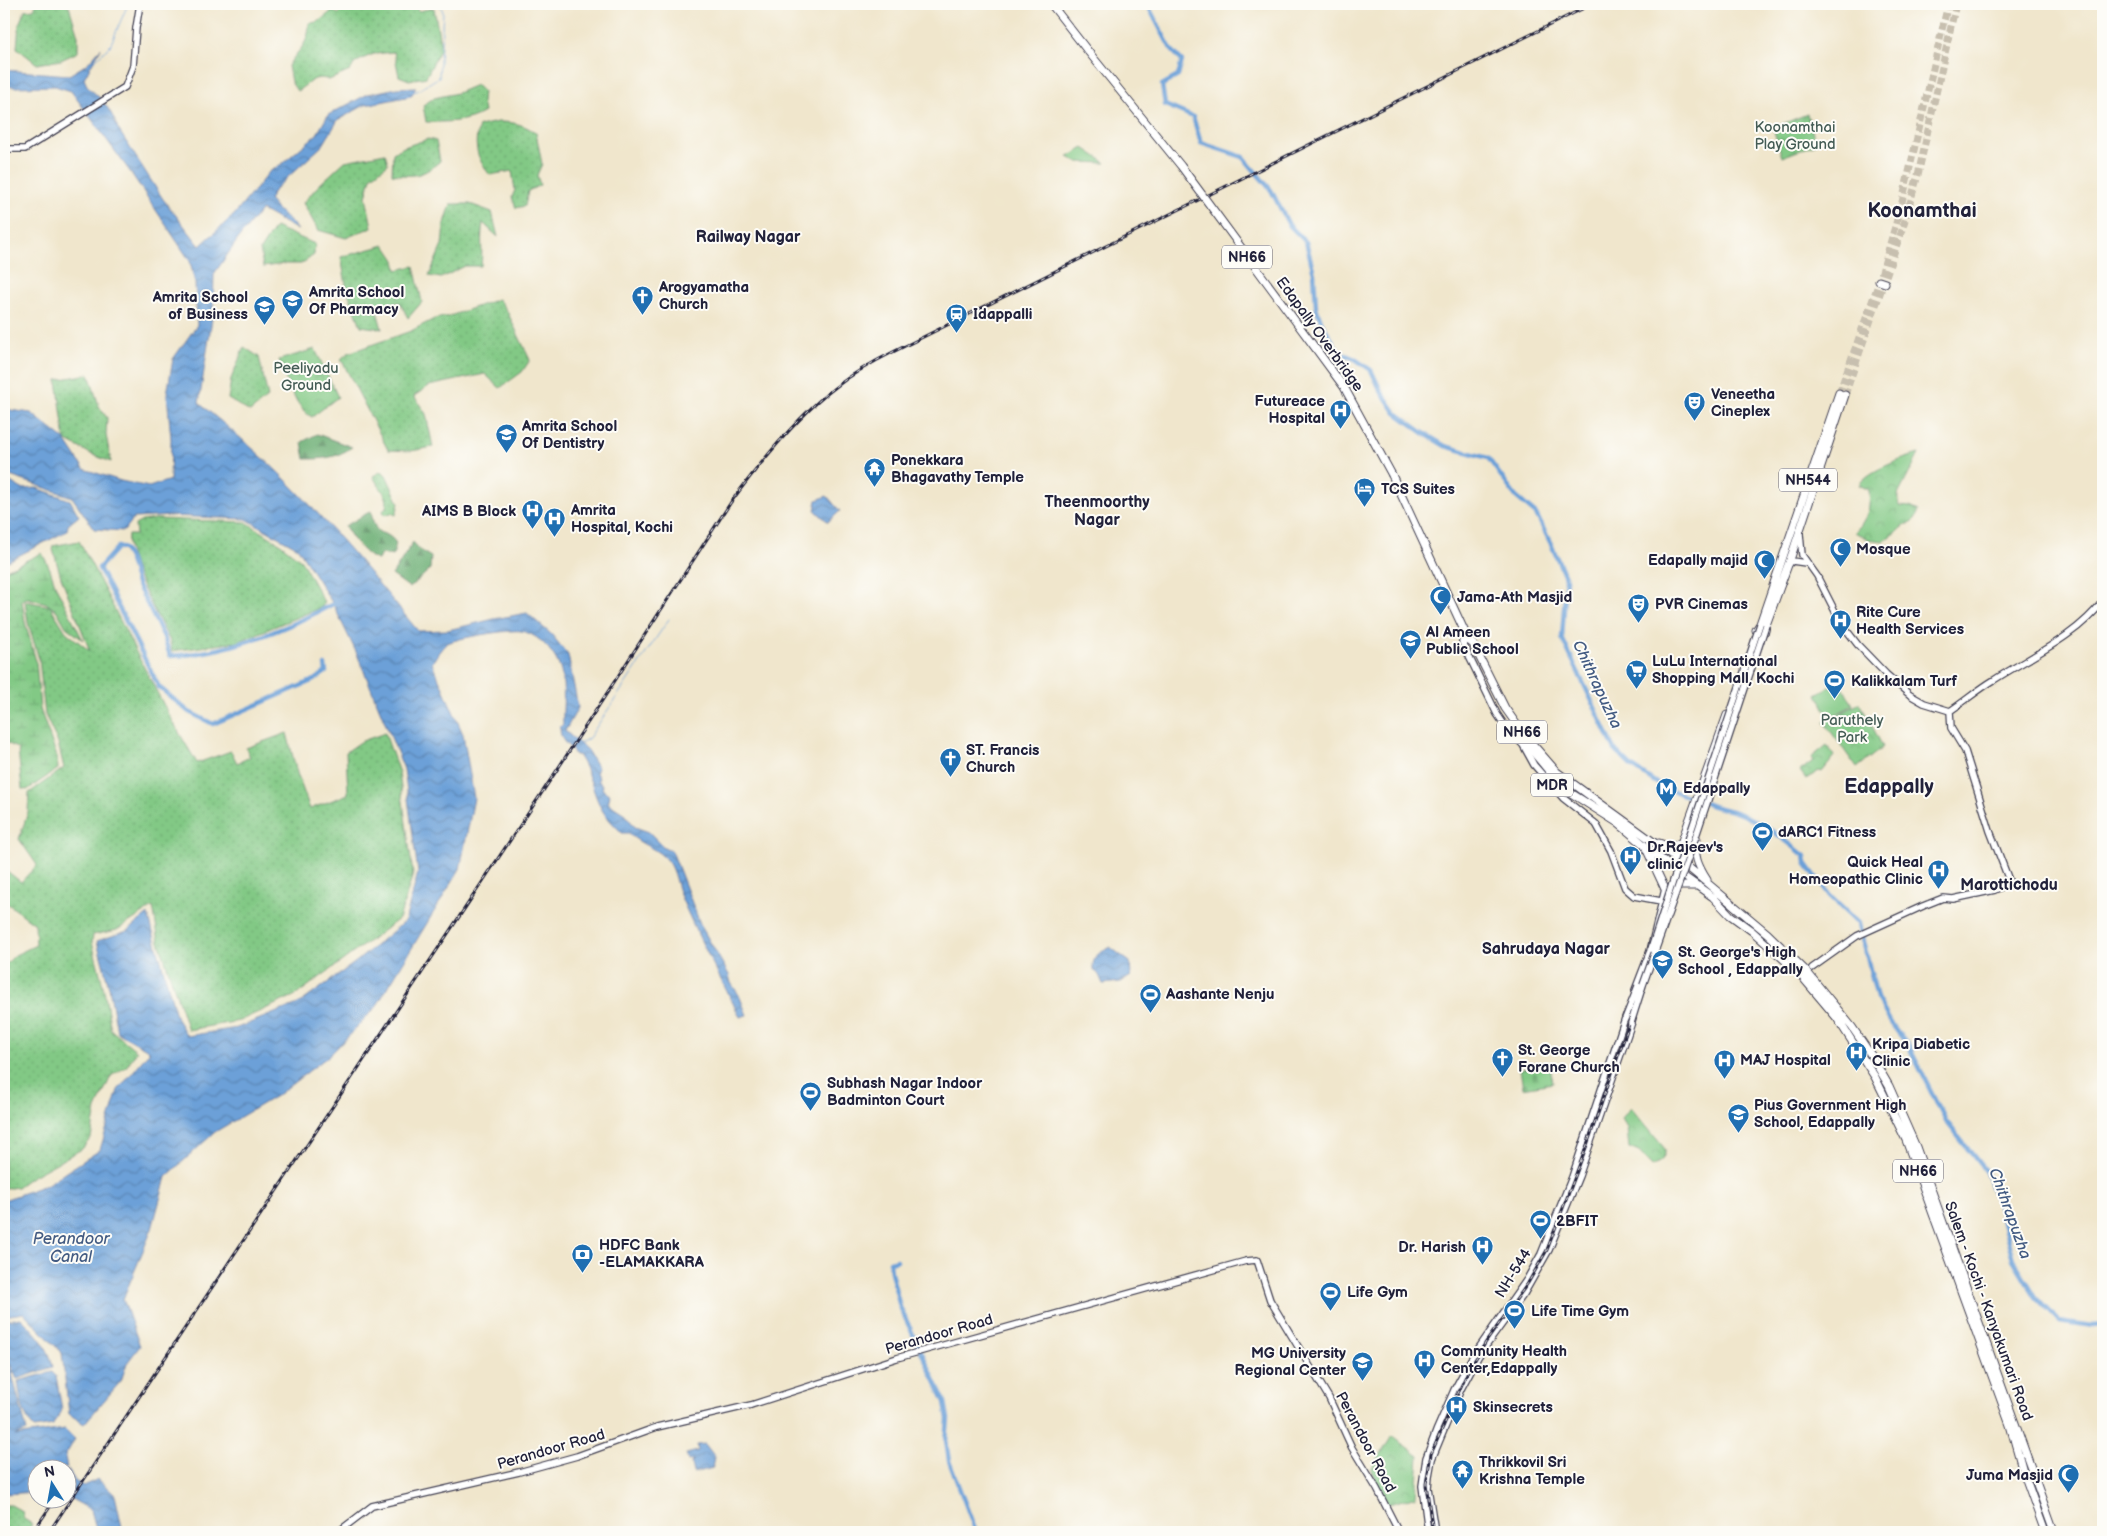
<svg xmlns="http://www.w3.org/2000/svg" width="2107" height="1536" font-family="'Balsamiq Sans',sans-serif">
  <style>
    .grass { fill: url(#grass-dots); stroke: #527660 }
    .forest { fill: url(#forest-firs); stroke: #466856 }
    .wetland { fill: url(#wetland-marsh); stroke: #527660 }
    .cemetery { fill: url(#cemetery-stones); stroke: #527660 }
    .park { fill: url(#park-crowns); stroke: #527660 }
    .garden { fill: #82c985; stroke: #527660 }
    .water { fill: url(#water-waves); stroke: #47618a }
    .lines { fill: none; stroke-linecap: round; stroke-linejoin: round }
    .stream { stroke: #6ca0d8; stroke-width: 1 }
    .canal { stroke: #6ca0d8; stroke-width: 4.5 }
    .highway-tunnel { stroke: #c7bfaf; stroke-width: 7; stroke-dasharray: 7 3.5; stroke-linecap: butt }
    .major-casing { stroke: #413f51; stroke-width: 8 }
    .highway-casing { stroke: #413f51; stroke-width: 9 }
    .major { stroke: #fff; stroke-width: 5.5 }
    .highway { stroke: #fff; stroke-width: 7 }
    .rail-casing { stroke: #22223b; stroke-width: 3 }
    .rail { stroke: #fdfcf7; stroke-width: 1; stroke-dasharray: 4; stroke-linecap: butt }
    .major-bridge-casing { stroke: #413f51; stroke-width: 8; stroke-linecap: butt }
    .highway-bridge-casing { stroke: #413f51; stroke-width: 9; stroke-linecap: butt }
    .major-bridge { stroke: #fff; stroke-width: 5.5 }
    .highway-bridge { stroke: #fff; stroke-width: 7 }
    .labels { text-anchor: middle; stroke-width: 4; stroke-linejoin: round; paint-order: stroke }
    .shield { fill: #fdfcf7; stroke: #646373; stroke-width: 1 }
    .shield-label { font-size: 14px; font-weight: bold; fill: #22223b }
    .park-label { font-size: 15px; fill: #445c55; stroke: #fdfcf7 }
    .poi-label { font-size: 15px; font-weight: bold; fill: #22223b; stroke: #fdfcf7; text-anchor: start }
    .street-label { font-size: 15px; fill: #22223b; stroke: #fdfcf7 }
    .neighbourhood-label { font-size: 16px; font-weight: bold; fill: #22223b; stroke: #fdfcf7 }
    .water-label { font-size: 16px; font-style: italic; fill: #435b82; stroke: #fdfcf7 }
    .district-label { font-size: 20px; font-weight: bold; fill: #22223b; stroke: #fdfcf7 }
  </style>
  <defs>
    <pattern id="grass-dots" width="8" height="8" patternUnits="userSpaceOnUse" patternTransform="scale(1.25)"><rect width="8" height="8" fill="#82c985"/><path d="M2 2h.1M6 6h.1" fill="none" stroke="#70ac74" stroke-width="1.8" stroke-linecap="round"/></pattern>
    <pattern id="forest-firs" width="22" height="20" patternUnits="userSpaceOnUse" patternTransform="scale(1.25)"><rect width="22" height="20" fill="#69ad72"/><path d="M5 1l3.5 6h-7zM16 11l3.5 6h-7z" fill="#568c5f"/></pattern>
    <pattern id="wetland-marsh" width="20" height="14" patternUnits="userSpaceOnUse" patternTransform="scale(1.25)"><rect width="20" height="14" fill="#82c985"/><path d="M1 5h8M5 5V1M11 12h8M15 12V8" fill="none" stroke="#70ac74"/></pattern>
    <pattern id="cemetery-stones" width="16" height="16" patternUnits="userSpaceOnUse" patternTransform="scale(1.25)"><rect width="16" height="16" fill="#82c985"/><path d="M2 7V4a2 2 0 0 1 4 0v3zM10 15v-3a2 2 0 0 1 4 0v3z" fill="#70ac74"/></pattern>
    <pattern id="park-crowns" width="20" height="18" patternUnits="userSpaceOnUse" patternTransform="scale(1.25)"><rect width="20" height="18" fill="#82c985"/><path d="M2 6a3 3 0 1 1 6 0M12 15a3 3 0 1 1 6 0" fill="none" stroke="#70ac74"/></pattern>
    <pattern id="water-waves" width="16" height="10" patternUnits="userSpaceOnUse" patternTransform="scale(1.25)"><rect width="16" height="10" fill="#6ca0d8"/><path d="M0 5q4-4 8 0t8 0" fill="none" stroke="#5882b0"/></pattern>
  </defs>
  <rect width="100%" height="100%" fill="#fdfcf7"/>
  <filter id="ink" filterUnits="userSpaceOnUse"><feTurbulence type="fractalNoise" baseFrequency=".02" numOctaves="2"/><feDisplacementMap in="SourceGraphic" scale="10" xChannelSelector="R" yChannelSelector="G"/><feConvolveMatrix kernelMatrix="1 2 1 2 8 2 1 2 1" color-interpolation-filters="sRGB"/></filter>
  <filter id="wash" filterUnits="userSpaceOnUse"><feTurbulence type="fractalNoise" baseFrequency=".0096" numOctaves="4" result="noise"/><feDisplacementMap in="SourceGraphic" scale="20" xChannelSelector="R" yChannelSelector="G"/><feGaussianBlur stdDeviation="1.12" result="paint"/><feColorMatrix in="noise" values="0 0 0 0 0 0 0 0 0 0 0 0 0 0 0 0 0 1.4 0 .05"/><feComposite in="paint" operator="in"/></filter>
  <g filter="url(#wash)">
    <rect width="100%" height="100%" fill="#f0e6cc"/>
    <path class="grass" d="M36,4h30l3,2 9,30v16l-17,8 -24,4 -20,-16 2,-24 6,-14 9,-1z
      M342,4h73l3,7 16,-3 7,40 -15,29 -17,3 -10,-4 -5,-24 -20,2 -12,5 -8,5 -4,7 -21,9c-15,-6 -20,4 -32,11l-6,-9 -3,-16c10,-17 21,-20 21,-43l9,-1 14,-11 7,3z
      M476,85l7,6 -1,10 2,11c-17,11 -38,10 -58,10l-3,-17 11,-7 23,-5z
      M498,122c15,0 26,2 38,11l6,31 -5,11 3,10 -12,6 -3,15 -9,2 -4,-11 3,-7 -3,-19 -22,4c-13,-16 -17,-29 -11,-49z
      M428,139l8,2 4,20c-17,15 -25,16 -48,13l1,-21 11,-6z
      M385,153l3,11 -17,13 -5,20 6,30 -26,11 -28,-8 -15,-27 15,-17 27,-25z
      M451,204h19l22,8 6,25 -15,-14c-3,15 0,28 -2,43h-16l-24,12 -12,-2 13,-31 2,-19z
      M275,227l40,17 -1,11 -13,9h-18l-20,3 -3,-17z
      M385,245l10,15 2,10 17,-4 8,36 -14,16 -8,-16 -24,5 6,22 -21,-3 -14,-36 -6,-33z
      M498,299l9,12 23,49 -8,12 -22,16 -15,-14 -56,12 -15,10 12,18 7,33 -22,4 -23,-1 -47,-91 7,-6 63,-22 23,-12 16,-3z
      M244,347l15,10 9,40 -18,15 -22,-13 3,-20z
      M89,374l10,32 8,12 -1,17 5,27 -20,-8 -26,-14 -8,-60z
      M382,471l4,4 13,28 -3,12 -5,-2 -6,2 -2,-4c11,-12 -4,-22 -10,-35z
      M156,519l90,3 32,20 23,18 23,42 -2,5 -85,35 -65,9 -2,-10c-10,-20 -47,-86 -42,-106h8l-1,-10 7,-4z
      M79,541c40,74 74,150 118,222l34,-12 6,12 13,-6 -4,-9 41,-15 10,40 13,36 38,-15 -2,-42 16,-11 23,-8 14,40 14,101 -14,45 -103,76 -57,26 -51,9 -29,-88 -6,-35 -36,23 -24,5 -1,7 12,48 7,40 26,21 -11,16 -15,9 -15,33 -5,29 -9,11 -51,28 -14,10 -13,2v-223l11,-11 21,-10 -1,-21 -31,-23v-25l3,-5 14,11 16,-17 -18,-26 9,-27 1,-19 35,-25 -6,-25 -13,-28 -6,-56 -11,-36 -3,-22 25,5 16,26 24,19 -29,-74 -9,-31z
      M4,1505h7l11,6 2,8 8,5 -5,8h-23z"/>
    <path class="forest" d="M317,434l35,13c-15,11 -28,12 -47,12l-3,-17z
      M371,511c5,32 13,15 25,32l-3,13 -12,-2 -3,6c-12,-2 -27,-23 -33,-34z
      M413,542l8,9 10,6 -1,12 -20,19 -18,-13z"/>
    <path class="wetland" d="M42,553l8,16 6,18 27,53 -17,-13 -9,-16 -11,-8 -18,-5 -6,2 3,22 11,39 4,48 17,48 1,12 -31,21 -5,-1 -4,-40 -14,-8v-170z"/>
    <path class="cemetery" d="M1550,1065l3,18 -30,5 -3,-19z"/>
    <path class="park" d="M1807,114l9,30 -34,13 -9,-29z
      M315,349l23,48 -26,20c-16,-8 -28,-41 -33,-57z
      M1919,454l-21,41 1,11 11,1 9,4 -4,8 -32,22 -16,-2 -12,-7c12,-14 16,-23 14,-42l-10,-5c7,-14 45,-27 60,-31z
      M1860,703l23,44 -26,21 -33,-46z
      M1827,745l8,11 -13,16 -3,-1 -13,8 -6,-8 13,-10 -2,-3z
      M1631,1108l34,41c1,10 -5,13 -13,17l-13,-14 -10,-4 -2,-19 -5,-11z
      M1392,1436l27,20 -3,40 -30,9 -15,-35z"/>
    <path class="garden" d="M1084,148l22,15 -29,-1 -9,-5z
      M1840,681l13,24 -24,13 -12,-24z"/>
    <path class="water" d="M101,48l-17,30c3,11 8,12 15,19 9,10 15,20 19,32l45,70 37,47 35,-32 34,-42 14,-9 34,-29 11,-19 40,-21 29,-6 19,-1 -5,9 -46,9 -27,15 -15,25 -47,43 -7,12c9,12 20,19 29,30l-37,-20 -20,25 -27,39 -1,38 -14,91c31,26 63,52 91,81 45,46 87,97 128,147l30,-1 46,-11 33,-6 25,22 16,20 9,47 1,6 -13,23 22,19 11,18 -2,5 3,5 -1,2 5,6 -1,3 8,6 -2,8 17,11 10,13 14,5 15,15 8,4 29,75 28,49 2,8 8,12 8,20 -7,2c-20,-40 -42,-79 -59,-120 -5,-11 -6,-25 -13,-35 -9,-14 -29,-17 -39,-29h-7c-8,-9 -17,-16 -22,-27 -8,-17 -11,-35 -22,-51h-3c-7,-13 -15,-11 -15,-28l3,-3c-1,-22 5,-47 -9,-68 -7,-11 -18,-22 -33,-25 -10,-2 -67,7 -75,13 -6,5 -10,13 -14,19l31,71 11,64 -14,71 -84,138 -45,47 -52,40 -64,38 -49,45 -14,52 -29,70 17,47 -13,17 -6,18 -37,43 -15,-10 -7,-61 -38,-40 -20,3v-116l42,-15 54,-35 18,-60 32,-39 -33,-19 -8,-45 -12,-46 30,-10 21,-17 29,105 10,17 50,-8 63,-25 57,-42 48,-40 13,-48 -14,-104 -47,-115 -24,-50 -35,-56 -52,-29 -76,-3 -36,2 -10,13 -30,-2 -22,-32 -68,-23v-65l27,4 34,27 19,29 37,12 28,6 21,-7 1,-41 -4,-45 6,-35 24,-34 -2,-42 -5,-22 -59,-88 -60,-82 -16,-5 -40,1 -11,-1v-16l65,5 18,-11z
      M4,478l18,11 15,-1 33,12 9,16 -11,9 -1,6 -63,32z
      M827,496l13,15 -12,11 -13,-12 2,-10z
      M1110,947l20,15 1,14 -10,6 -18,2 -4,-9 -6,-6c0,-15 6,-15 17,-22z
      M21,1318c15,15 28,28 32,49l-36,12 -9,-20 19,72 -12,5 50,-7 10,10 -10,17 2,12h-29l-1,24 -33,2v-174z
      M52,1372l4,4 6,33c-1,7 -7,9 -9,16l-19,3c-12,-13 -14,-30 -16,-47z
      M705,1444l10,13 -2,11 -20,5 -2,-10 3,-3 -6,1 -2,-7 12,-3 -1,-6z
      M68,1470l6,9 9,7 15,-7 17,16 8,37h-26l-6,-22 -23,-13z"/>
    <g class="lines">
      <path class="stream" d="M95,60l15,-14 18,-42
        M412,92l5,-1 22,-14 4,-65 -3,-8
        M579,744l10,-6 80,-119"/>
      <path class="canal" d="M1147,4l24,45 11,12 -4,15 -16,9 3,20 28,12 8,26 42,14 28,33 18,35 17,17 8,31 2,34 6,16 17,29 16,7 16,11 10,21 15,22 26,19 23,14 43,12 28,39 20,17 16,32 14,33 -4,59 53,112 16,16 30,20 36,14
        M325,665l1,7 -12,8 -101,44 -24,-12 -30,-25 -60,-119 19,-21 6,2 6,11 7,24 27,53 6,19c57,-3 113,-25 163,-52
        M1705,803c10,5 19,5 30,9 26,9 48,26 70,44l1,7 24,33 29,28 18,74 14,25 18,24 37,74 40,51 15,42 12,45 23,38 23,24 34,5 10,-1
        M897,1260l-7,2 1,10 9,35 45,95 3,17 -2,22 3,20 27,71"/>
    </g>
  </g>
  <g filter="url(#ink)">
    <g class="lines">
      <path class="highway-tunnel" d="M1839,393l40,-111 23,-80 46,-198
        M1845,395l58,-168 15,-52 38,-171"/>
      <defs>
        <path id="major" d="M4,149h21l100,-62 8,-21 3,-38 4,-24
          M1800,534l2,21 15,21 24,47 17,22 28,29 24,21 14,8 26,8c15,-10 29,-22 44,-31 37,-24 82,-43 109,-79
          M1788,565l4,-4 14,2
          M1469,641l-7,1 35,72 11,16 15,15 11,20 29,33 33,26 15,27 14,37 9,8 27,5
          M1812,968l45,-32 66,-30 20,-8 10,1 42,-9 15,-7 -20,-52 -25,-80 -14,-23 -1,-17
          M1635,990l15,-39 15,-62
          M338,1532l34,-26 147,-34 58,-16 80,-29 94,-22 146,-47 349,-97 11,-1 13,40 59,98 23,50 25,41 22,43
          M1428,1532l-6,-46 4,-28 11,-29 17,-39 17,-31 56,-80 14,-25 31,-77 54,-162
          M1435,1532l-7,-44 1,-12 3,-17 29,-70 17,-32 46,-63 25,-44 30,-74 54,-157"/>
        <path id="highway" d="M1051,4l36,46
          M1879,281l6,2
          M1392,475l77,166 4,3 32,64 17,24 35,40 131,95 80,67 39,38 45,55 19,28 18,31 27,61 138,385
          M1756,630l4,-6 79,-231
          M1765,631l1,-6 26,-71 53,-159
          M1524,741l39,47 55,35 54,45 41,29 17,18 22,16 47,42 38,45 38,59 31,63 104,285 13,46 22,61
          M1697,839c-4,16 1,27 10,41
          M1659,843l11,4 13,-5
          M1645,846l20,43
          M1674,863l53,-148
          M1681,886h17"/>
      </defs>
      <use href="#major" class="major-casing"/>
      <use href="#highway" class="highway-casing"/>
      <use href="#major" class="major"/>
      <use href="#highway" class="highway"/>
      <defs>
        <path id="rail" d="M33,1532l23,-34
          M49,1532l508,-762 174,-268c29,-39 67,-87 106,-116 18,-14 36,-24 56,-34l699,-348
          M1433,1532l-7,-48 5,-30 37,-83 18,-29 42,-59 19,-33 40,-105 116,-333"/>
      </defs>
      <use href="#rail" class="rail-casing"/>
      <use href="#rail" class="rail"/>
      <defs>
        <path id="major-bridge" d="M1651,949l22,-68 14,-38 73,-219
          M1625,1019l13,-33
          M1631,1023l12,-38 53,-149 70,-211"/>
        <path id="highway-bridge" d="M1087,50l94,116 163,221 48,88"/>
      </defs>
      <use href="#major-bridge" class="major-bridge-casing"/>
      <use href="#highway-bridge" class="highway-bridge-casing"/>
      <use href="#major-bridge" class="major-bridge"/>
      <use href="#highway-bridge" class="highway-bridge"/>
    </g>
  </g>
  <defs>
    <symbol id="church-pin" viewBox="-11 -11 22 30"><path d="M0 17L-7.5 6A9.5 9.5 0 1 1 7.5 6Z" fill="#1f6fb2" stroke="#fdfcf7"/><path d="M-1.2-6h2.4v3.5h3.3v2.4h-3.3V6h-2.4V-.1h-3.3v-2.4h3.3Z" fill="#fff"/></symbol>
    <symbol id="university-pin" viewBox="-11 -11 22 30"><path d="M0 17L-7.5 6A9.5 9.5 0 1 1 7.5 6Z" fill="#1f6fb2" stroke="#fdfcf7"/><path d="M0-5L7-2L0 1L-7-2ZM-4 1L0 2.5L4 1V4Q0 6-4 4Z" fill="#fff"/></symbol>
    <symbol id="station-pin" viewBox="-11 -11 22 30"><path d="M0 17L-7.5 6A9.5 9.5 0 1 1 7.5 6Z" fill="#1f6fb2" stroke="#fdfcf7"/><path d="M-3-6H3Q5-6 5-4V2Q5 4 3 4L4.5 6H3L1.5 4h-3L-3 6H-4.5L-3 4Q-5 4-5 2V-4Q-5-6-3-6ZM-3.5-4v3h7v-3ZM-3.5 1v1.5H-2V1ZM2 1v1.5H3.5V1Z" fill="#fff"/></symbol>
    <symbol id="theatre-pin" viewBox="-11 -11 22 30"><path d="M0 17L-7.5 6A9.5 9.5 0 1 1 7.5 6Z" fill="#1f6fb2" stroke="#fdfcf7"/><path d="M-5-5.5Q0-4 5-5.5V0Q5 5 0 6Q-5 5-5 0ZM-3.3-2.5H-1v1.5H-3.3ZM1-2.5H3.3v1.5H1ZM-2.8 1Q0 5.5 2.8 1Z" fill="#fff"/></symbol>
    <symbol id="hospital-pin" viewBox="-11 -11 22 30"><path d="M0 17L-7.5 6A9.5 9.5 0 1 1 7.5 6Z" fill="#1f6fb2" stroke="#fdfcf7"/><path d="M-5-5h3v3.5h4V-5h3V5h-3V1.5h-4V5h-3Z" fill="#fff"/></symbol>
    <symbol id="temple-pin" viewBox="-11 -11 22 30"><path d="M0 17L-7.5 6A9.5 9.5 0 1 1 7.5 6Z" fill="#1f6fb2" stroke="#fdfcf7"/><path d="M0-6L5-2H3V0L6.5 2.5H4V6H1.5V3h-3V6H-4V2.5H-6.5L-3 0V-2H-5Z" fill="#fff"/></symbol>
    <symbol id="hotel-pin" viewBox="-11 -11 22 30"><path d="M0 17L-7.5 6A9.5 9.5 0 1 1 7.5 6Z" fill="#1f6fb2" stroke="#fdfcf7"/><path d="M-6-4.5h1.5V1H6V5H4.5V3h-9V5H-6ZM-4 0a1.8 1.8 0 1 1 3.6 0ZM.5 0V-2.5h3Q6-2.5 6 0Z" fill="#fff"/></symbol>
    <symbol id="mosque-pin" viewBox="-11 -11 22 30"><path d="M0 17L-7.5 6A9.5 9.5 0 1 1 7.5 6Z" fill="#1f6fb2" stroke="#fdfcf7"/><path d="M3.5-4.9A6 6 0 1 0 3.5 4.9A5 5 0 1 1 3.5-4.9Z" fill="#fff"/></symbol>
    <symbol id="school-pin" viewBox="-11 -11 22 30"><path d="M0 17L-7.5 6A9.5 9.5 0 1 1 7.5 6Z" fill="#1f6fb2" stroke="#fdfcf7"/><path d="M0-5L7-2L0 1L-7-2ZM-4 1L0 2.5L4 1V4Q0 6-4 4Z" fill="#fff"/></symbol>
    <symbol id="supermarket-pin" viewBox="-11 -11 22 30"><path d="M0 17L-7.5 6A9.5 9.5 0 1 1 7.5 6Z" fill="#1f6fb2" stroke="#fdfcf7"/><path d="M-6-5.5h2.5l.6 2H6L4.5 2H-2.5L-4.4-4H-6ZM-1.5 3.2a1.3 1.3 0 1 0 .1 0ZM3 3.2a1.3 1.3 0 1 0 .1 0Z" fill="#fff"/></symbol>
    <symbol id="stadium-pin" viewBox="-11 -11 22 30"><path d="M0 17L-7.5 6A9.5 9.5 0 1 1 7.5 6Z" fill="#1f6fb2" stroke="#fdfcf7"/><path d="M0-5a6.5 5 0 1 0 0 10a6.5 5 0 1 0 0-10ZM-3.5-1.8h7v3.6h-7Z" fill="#fff"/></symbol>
    <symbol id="metro-pin" viewBox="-11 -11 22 30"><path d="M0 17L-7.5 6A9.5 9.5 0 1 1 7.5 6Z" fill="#1f6fb2" stroke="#fdfcf7"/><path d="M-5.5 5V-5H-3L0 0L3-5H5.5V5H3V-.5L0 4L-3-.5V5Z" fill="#fff"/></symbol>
    <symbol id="bank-pin" viewBox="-11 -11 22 30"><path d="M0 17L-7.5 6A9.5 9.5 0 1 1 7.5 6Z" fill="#1f6fb2" stroke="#fdfcf7"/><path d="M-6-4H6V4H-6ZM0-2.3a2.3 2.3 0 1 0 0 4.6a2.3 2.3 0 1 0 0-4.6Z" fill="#fff"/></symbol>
  </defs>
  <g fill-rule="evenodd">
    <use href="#church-pin" x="630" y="284" width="25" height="34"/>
    <use href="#university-pin" x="280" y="288" width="25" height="34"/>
    <use href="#university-pin" x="252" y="294" width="25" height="34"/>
    <use href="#station-pin" x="944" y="302" width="25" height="34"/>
    <use href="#theatre-pin" x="1682" y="390" width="25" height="34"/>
    <use href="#hospital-pin" x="1328" y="398" width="25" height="34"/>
    <use href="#university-pin" x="494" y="422" width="25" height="34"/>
    <use href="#temple-pin" x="862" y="456" width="25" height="34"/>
    <use href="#hotel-pin" x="1352" y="476" width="25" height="34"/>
    <use href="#hospital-pin" x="520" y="498" width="25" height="34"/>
    <use href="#hospital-pin" x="542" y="506" width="25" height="34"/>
    <use href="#mosque-pin" x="1828" y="536" width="25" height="34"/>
    <use href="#mosque-pin" x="1752" y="548" width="25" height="34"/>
    <use href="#mosque-pin" x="1428" y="584" width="25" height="34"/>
    <use href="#theatre-pin" x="1626" y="592" width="25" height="34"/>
    <use href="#hospital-pin" x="1828" y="608" width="25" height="34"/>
    <use href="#school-pin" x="1398" y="628" width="25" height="34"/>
    <use href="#supermarket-pin" x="1624" y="658" width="25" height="34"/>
    <use href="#stadium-pin" x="1822" y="668" width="25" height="34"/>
    <use href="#church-pin" x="938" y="746" width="25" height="34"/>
    <use href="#metro-pin" x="1654" y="776" width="25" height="34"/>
    <use href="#stadium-pin" x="1750" y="820" width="25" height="34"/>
    <use href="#hospital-pin" x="1618" y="844" width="25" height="34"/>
    <use href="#hospital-pin" x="1926" y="858" width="25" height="34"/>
    <use href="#school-pin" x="1650" y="948" width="25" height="34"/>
    <use href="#stadium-pin" x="1138" y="982" width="25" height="34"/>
    <use href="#hospital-pin" x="1844" y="1040" width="25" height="34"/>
    <use href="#church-pin" x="1490" y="1046" width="25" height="34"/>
    <use href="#hospital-pin" x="1712" y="1048" width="25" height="34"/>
    <use href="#stadium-pin" x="798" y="1080" width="25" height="34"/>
    <use href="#school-pin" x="1726" y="1102" width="25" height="34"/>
    <use href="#stadium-pin" x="1528" y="1208" width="25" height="34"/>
    <use href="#hospital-pin" x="1470" y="1234" width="25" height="34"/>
    <use href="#bank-pin" x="570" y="1242" width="25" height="34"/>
    <use href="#stadium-pin" x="1318" y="1280" width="25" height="34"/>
    <use href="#stadium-pin" x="1502" y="1298" width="25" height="34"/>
    <use href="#hospital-pin" x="1412" y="1348" width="25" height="34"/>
    <use href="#university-pin" x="1350" y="1350" width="25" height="34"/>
    <use href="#hospital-pin" x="1444" y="1394" width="25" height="34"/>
    <use href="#temple-pin" x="1450" y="1458" width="25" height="34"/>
    <use href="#mosque-pin" x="2056" y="1462" width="25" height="34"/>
  </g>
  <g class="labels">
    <g class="shield">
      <rect x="1222" y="245.5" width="50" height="23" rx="4"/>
      <rect x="1779" y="468.5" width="58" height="23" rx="4"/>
      <rect x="1497" y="720.5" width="50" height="23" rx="4"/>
      <rect x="1531" y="773.5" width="42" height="23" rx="4"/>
      <rect x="1893" y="1159.5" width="50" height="23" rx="4"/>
    </g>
    <g class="shield-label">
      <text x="1247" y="262">NH66</text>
      <text x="1808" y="485">NH544</text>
      <text x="1522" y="737">NH66</text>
      <text x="1552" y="790">MDR</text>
      <text x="1918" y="1176">NH66</text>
    </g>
    <g class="park-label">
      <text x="1795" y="132">Koonamthai<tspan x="1795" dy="17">Play Ground</tspan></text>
      <text x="306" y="373">Peeliyadu<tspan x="306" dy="17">Ground</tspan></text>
      <text x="1852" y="725">Paruthely<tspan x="1852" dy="17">Park</tspan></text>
    </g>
    <g class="poi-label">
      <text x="659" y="292">Arogyamatha<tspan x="659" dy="17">Church</tspan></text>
      <text x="309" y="297">Amrita School<tspan x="309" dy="17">Of Pharmacy</tspan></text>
      <text x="248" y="302" text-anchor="end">Amrita School<tspan x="248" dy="17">of Business</tspan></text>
      <text x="973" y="319">Idappalli</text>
      <text x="1711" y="399">Veneetha<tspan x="1711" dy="17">Cineplex</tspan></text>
      <text x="1325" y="406" text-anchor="end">Futureace<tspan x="1325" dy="17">Hospital</tspan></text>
      <text x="522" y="431">Amrita School<tspan x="522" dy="17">Of Dentistry</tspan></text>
      <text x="891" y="465">Ponekkara<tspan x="891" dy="17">Bhagavathy Temple</tspan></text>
      <text x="1381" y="494">TCS Suites</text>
      <text x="571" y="515">Amrita<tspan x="571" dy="17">Hospital, Kochi</tspan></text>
      <text x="516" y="516" text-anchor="end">AIMS B Block</text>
      <text x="1856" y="554">Mosque</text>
      <text x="1748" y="565" text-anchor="end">Edapally majid</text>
      <text x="1457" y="602">Jama-Ath Masjid</text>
      <text x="1655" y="609">PVR Cinemas</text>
      <text x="1856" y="617">Rite Cure<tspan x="1856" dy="17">Health Services</tspan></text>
      <text x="1426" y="637">Al Ameen<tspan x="1426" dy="17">Public School</tspan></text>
      <text x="1652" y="666">LuLu International<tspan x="1652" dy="17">Shopping Mall, Kochi</tspan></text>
      <text x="1851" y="686">Kalikkalam Turf</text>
      <text x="966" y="755">ST. Francis<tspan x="966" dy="17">Church</tspan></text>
      <text x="1683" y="793">Edappally</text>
      <text x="1778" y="837">dARC1 Fitness</text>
      <text x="1647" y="852">Dr.Rajeev's<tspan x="1647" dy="17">clinic</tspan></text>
      <text x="1923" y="867" text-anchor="end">Quick Heal<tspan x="1923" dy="17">Homeopathic Clinic</tspan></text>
      <text x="1678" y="957">St. George's High<tspan x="1678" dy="17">School , Edappally</tspan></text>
      <text x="1166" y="999">Aashante Nenju</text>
      <text x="1872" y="1049">Kripa Diabetic<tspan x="1872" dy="17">Clinic</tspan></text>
      <text x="1518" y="1055">St. George<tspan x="1518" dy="17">Forane Church</tspan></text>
      <text x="1740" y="1065">MAJ Hospital</text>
      <text x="827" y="1088">Subhash Nagar Indoor<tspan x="827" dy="17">Badminton Court</tspan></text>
      <text x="1754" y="1110">Pius Government High<tspan x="1754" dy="17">School, Edappally</tspan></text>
      <text x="1556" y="1226">2BFIT</text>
      <text x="599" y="1250">HDFC Bank<tspan x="599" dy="17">-ELAMAKKARA</tspan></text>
      <text x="1466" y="1252" text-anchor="end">Dr. Harish</text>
      <text x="1347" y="1297">Life Gym</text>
      <text x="1531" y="1316">Life Time Gym</text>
      <text x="1441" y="1356">Community Health<tspan x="1441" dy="17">Center,Edappally</tspan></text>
      <text x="1346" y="1358" text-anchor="end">MG University<tspan x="1346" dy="17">Regional Center</tspan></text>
      <text x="1473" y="1412">Skinsecrets</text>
      <text x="1479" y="1467">Thrikkovil Sri<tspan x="1479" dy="17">Krishna Temple</tspan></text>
      <text x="2053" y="1480" text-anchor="end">Juma Masjid</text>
    </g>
    <g class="street-label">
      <text transform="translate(1320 334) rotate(54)" y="5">Edapally Overbridge</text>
      <text transform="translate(1513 1273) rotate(-58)" y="5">NH-544</text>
      <text transform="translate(1989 1311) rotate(70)" y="5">Salem - Kochi - Kanyakumari Road</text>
      <text transform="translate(939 1334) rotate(-16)" y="5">Perandoor Road</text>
      <text transform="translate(1366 1442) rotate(62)" y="5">Perandoor Road</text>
      <text transform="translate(551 1449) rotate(-16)" y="5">Perandoor Road</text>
    </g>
    <g class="neighbourhood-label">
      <text x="748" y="242">Railway Nagar</text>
      <text x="1097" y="507">Theenmoorthy<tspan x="1097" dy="18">Nagar</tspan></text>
      <text x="2009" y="890">Marottichodu</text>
      <text x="1546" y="954">Sahrudaya Nagar</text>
    </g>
    <g class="water-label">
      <text transform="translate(1598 684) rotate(65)" y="6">Chithrapuzha</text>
      <text transform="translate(2011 1213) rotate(70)" y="6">Chithrapuzha</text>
      <text x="71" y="1244">Perandoor<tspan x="71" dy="18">Canal</tspan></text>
    </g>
    <g class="district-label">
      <text x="1922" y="217">Koonamthai</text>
      <text x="1889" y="793">Edappally</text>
    </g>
  </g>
  <rect width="2107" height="1536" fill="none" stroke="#fdfcf7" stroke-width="20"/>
  <g transform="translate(52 1484) rotate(349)"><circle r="24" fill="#fdfcf7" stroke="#a5a5ac"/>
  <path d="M0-4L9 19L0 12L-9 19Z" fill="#1f6fb2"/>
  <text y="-8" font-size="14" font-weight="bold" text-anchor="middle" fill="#22223b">N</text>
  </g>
</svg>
